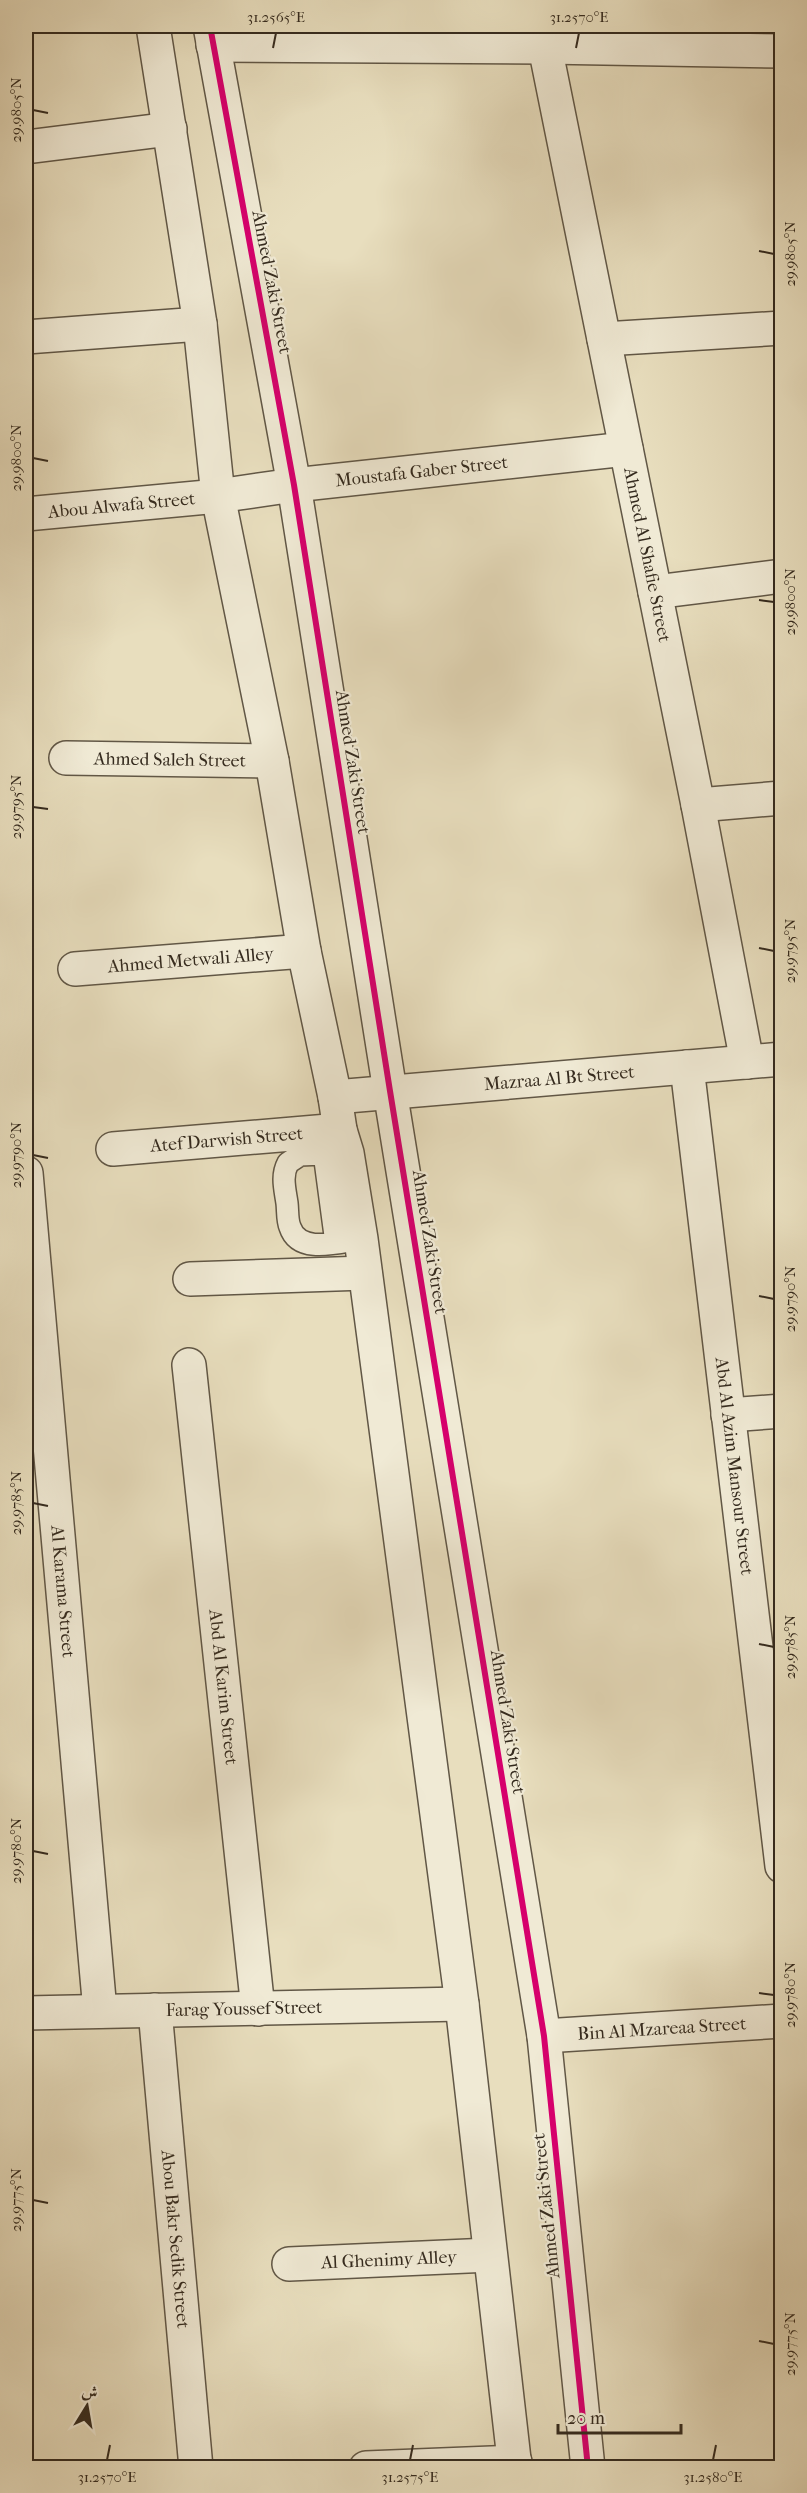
<svg xmlns="http://www.w3.org/2000/svg" width="807" height="2493" font-family="'IM FELL French Canon',Amiri,serif">
  <style>
    .lines { fill: none; stroke-linecap: round; stroke-linejoin: round }
    .service-casing { stroke: #615746; stroke-width: 24 }
    .minor-casing { stroke: #615746; stroke-width: 36 }
    .tertiary-casing { stroke: #615746; stroke-width: 36 }
    .service { stroke: #f0ead5; stroke-width: 21 }
    .minor { stroke: #f0ead5; stroke-width: 33 }
    .tertiary { stroke: #f0ead5; stroke-width: 33 }
    .cycleway-casing { stroke: #f0ead5; stroke-width: 10 }
    .cycleway { stroke: #d6006c; stroke-width: 6 }
    .ticks { fill: none; stroke: #342a1e; stroke-width: 2 }
    .labels { text-anchor: middle; stroke-width: 4.5; stroke-linejoin: round; paint-order: stroke }
    .street-label { font-size: 18px; fill: #342a1e; stroke: #f0ead5 }
    .neatline { fill: none; stroke: #342a1e; stroke-width: 2 }
    .ticks-label { font-size: 15px; text-anchor: middle; fill: #342a1e }
  </style>
  <rect width="100%" height="100%" fill="#e8debe"/>
  <filter id="stains"><feTurbulence type="fractalNoise" baseFrequency=".00333" numOctaves="4"/><feColorMatrix values="0 0 0 0 .2 0 0 0 0 .09 0 0 0 0 .02 0 0 0 .5 -.17"/></filter>
  <radialGradient id="worn" r=".72"><stop offset=".6" stop-color="#630" stop-opacity="0"/><stop offset="1" stop-color="#630" stop-opacity=".3"/></radialGradient>
  <g class="lines">
    <defs>
      <path id="service" d="M324,1153l12,90
        M347,1153l-47,2 -12,8c-7,13 -3,26 -1,40 1,8 0,17 3,24 9,28 49,15 71,12"/>
      <g id="minor">
        <path d="M213,45l332,2 237,4"/>
        <path id="s1" d="M545,47l153,758 49,257"/>
        <path d="M26,147l144,-18"/>
        <path d="M26,337l174,-13"/>
        <path d="M604,339l178,-11"/>
        <path id="s2" d="M26,514l192,-18 76,-11 332,-36"/>
        <path d="M655,592l127,-16"/>
        <path id="s3" d="M66,758l206,3"/>
        <path d="M698,805l84,-7"/>
        <path id="s4" d="M75,969l229,-18"/>
        <path id="s5" d="M687,1067l95,799"/>
        <path id="s6" d="M335,1097l447,-38"/>
        <path id="s7" d="M113,1149l227,-19"/>
        <path id="s8" d="M26,1173l74,838"/>
        <path d="M190,1279l175,-6"/>
        <path id="s9" d="M189,1365l69,644"/>
        <path d="M728,1415l54,-4"/>
        <path id="s10" d="M155,2010l41,458"/>
        <path id="s11" d="M26,2013l436,-9"/>
        <path id="s12" d="M544,2036l238,-15"/>
        <path id="s13" d="M289,2264l201,-9"/>
        <path d="M366,2468l149,-6"/>
      </g>
      <path id="tertiary" d="M153,26l47,298 18,172 54,265 32,190 31,146 5,33 7,23 14,86 101,765 53,464
        M210,26l84,459 96,606 154,945 44,432"/>
    </defs>
    <use href="#service" class="service-casing"/>
    <use href="#minor" class="minor-casing"/>
    <use href="#tertiary" class="tertiary-casing"/>
    <use href="#service" class="service"/>
    <use href="#minor" class="minor"/>
    <use href="#tertiary" class="tertiary"/>
    <defs>
      <path id="cycleway" d="M210,26l84,459 96,606 154,945 44,432"/>
    </defs>
    <use href="#cycleway" class="cycleway-casing"/>
    <use href="#cycleway" class="cycleway"/>
  </g>
  <path class="ticks" d="M273,48l3,-15M576,48l3,-15M33,110l15,3M759,251l15,3M33,458l15,3M759,600l15,2M33,807l15,2M759,948l15,3M33,1155l15,3M759,1296l15,3M33,1503l15,3M759,1644l15,3M33,1851l15,3M759,1993l15,2M33,2200l15,3M759,2341l15,3M107,2460l3,-15M410,2460l3,-15M713,2460l3,-15"/>
  <g class="labels">
    <g class="street-label">
      <text transform="translate(272 282) rotate(79)" y="6">Ahmed Zaki Street</text>
      <text dy="6" stroke="none"><textPath href="#s2" startOffset="398">Moustafa Gaber Street</textPath></text>
      <text dy="6" stroke="none"><textPath href="#s2" startOffset="96">Abou Alwafa Street</textPath></text>
      <text dy="6" stroke="none"><textPath href="#s1" startOffset="518">Ahmed Al Shafie Street</textPath></text>
      <text dy="6" stroke="none"><textPath href="#s3" startOffset="104">Ahmed Saleh Street</textPath></text>
      <text transform="translate(353 762) rotate(81)" y="6">Ahmed Zaki Street</text>
      <text dy="6" stroke="none"><textPath href="#s4" startOffset="116">Ahmed Metwali Alley</textPath></text>
      <text dy="6" stroke="none"><textPath href="#s6" startOffset="225">Mazraa Al Bt Street</textPath></text>
      <text dy="6" stroke="none"><textPath href="#s7" startOffset="114">Atef Darwish Street</textPath></text>
      <text transform="translate(430 1242) rotate(81)" y="6">Ahmed Zaki Street</text>
      <text dy="6" stroke="none"><textPath href="#s5" startOffset="402">Abd Al Azim Mansour Street</textPath></text>
      <text dy="6" stroke="none"><textPath href="#s8" startOffset="420">Al Karama Street</textPath></text>
      <text dy="6" stroke="none"><textPath href="#s9" startOffset="324">Abd Al Karim Street</textPath></text>
      <text transform="translate(508 1722) rotate(81)" y="6">Ahmed Zaki Street</text>
      <text dy="6" stroke="none"><textPath href="#s11" startOffset="218">Farag Youssef Street</textPath></text>
      <text dy="6" stroke="none"><textPath href="#s12" startOffset="118">Bin Al Mzareaa Street</textPath></text>
      <text transform="translate(546 2206) rotate(-96)" y="6">Ahmed Zaki Street</text>
      <text dy="6" stroke="none"><textPath href="#s10" startOffset="230">Abou Bakr Sedik Street</textPath></text>
      <text dy="6" stroke="none"><textPath href="#s13" startOffset="100">Al Ghenimy Alley</textPath></text>
    </g>
  </g>
  <rect width="807" height="2493" fill="none" stroke="#e8debe" stroke-width="66"/>
  <g transform="translate(87 2406) rotate(11)" stroke="#f0ead5" stroke-width="4.5" paint-order="stroke">
  <path d="M0-4.5L10 22L0 15L-10 22Z" fill="#342a1e"/>
  <text y="-9" font-size="16" font-weight="bold" text-anchor="middle" fill="#342a1e">ش</text>
  </g>
  <path d="M558 2424v9h123v-9" fill="none" stroke="#342a1e" stroke-width="3"/>
  <text x="567" y="2424" font-size="18" fill="#342a1e" stroke="#f0ead5" stroke-width="4.5" paint-order="stroke">20 m</text>
  <rect x="33" y="33" width="741" height="2427" class="neatline"/>
  <g class="ticks-label">
    <text x="276" y="22">31.2565°E</text>
    <text x="579" y="22">31.2570°E</text>
    <text transform="translate(16 110) rotate(-90)" y="5">29.9805°N</text>
    <text transform="translate(790 254) rotate(-90)" y="5">29.9805°N</text>
    <text transform="translate(16 458) rotate(-90)" y="5">29.9800°N</text>
    <text transform="translate(790 602) rotate(-90)" y="5">29.9800°N</text>
    <text transform="translate(16 807) rotate(-90)" y="5">29.9795°N</text>
    <text transform="translate(790 951) rotate(-90)" y="5">29.9795°N</text>
    <text transform="translate(16 1155) rotate(-90)" y="5">29.9790°N</text>
    <text transform="translate(790 1299) rotate(-90)" y="5">29.9790°N</text>
    <text transform="translate(16 1503) rotate(-90)" y="5">29.9785°N</text>
    <text transform="translate(790 1647) rotate(-90)" y="5">29.9785°N</text>
    <text transform="translate(16 1851) rotate(-90)" y="5">29.9780°N</text>
    <text transform="translate(790 1995) rotate(-90)" y="5">29.9780°N</text>
    <text transform="translate(16 2200) rotate(-90)" y="5">29.9775°N</text>
    <text transform="translate(790 2344) rotate(-90)" y="5">29.9775°N</text>
    <text x="107" y="2482">31.2570°E</text>
    <text x="410" y="2482">31.2575°E</text>
    <text x="713" y="2482">31.2580°E</text>
  </g>
  <rect width="100%" height="100%" filter="url(#stains)"/>
  <rect width="100%" height="100%" fill="url(#worn)"/>
</svg>
